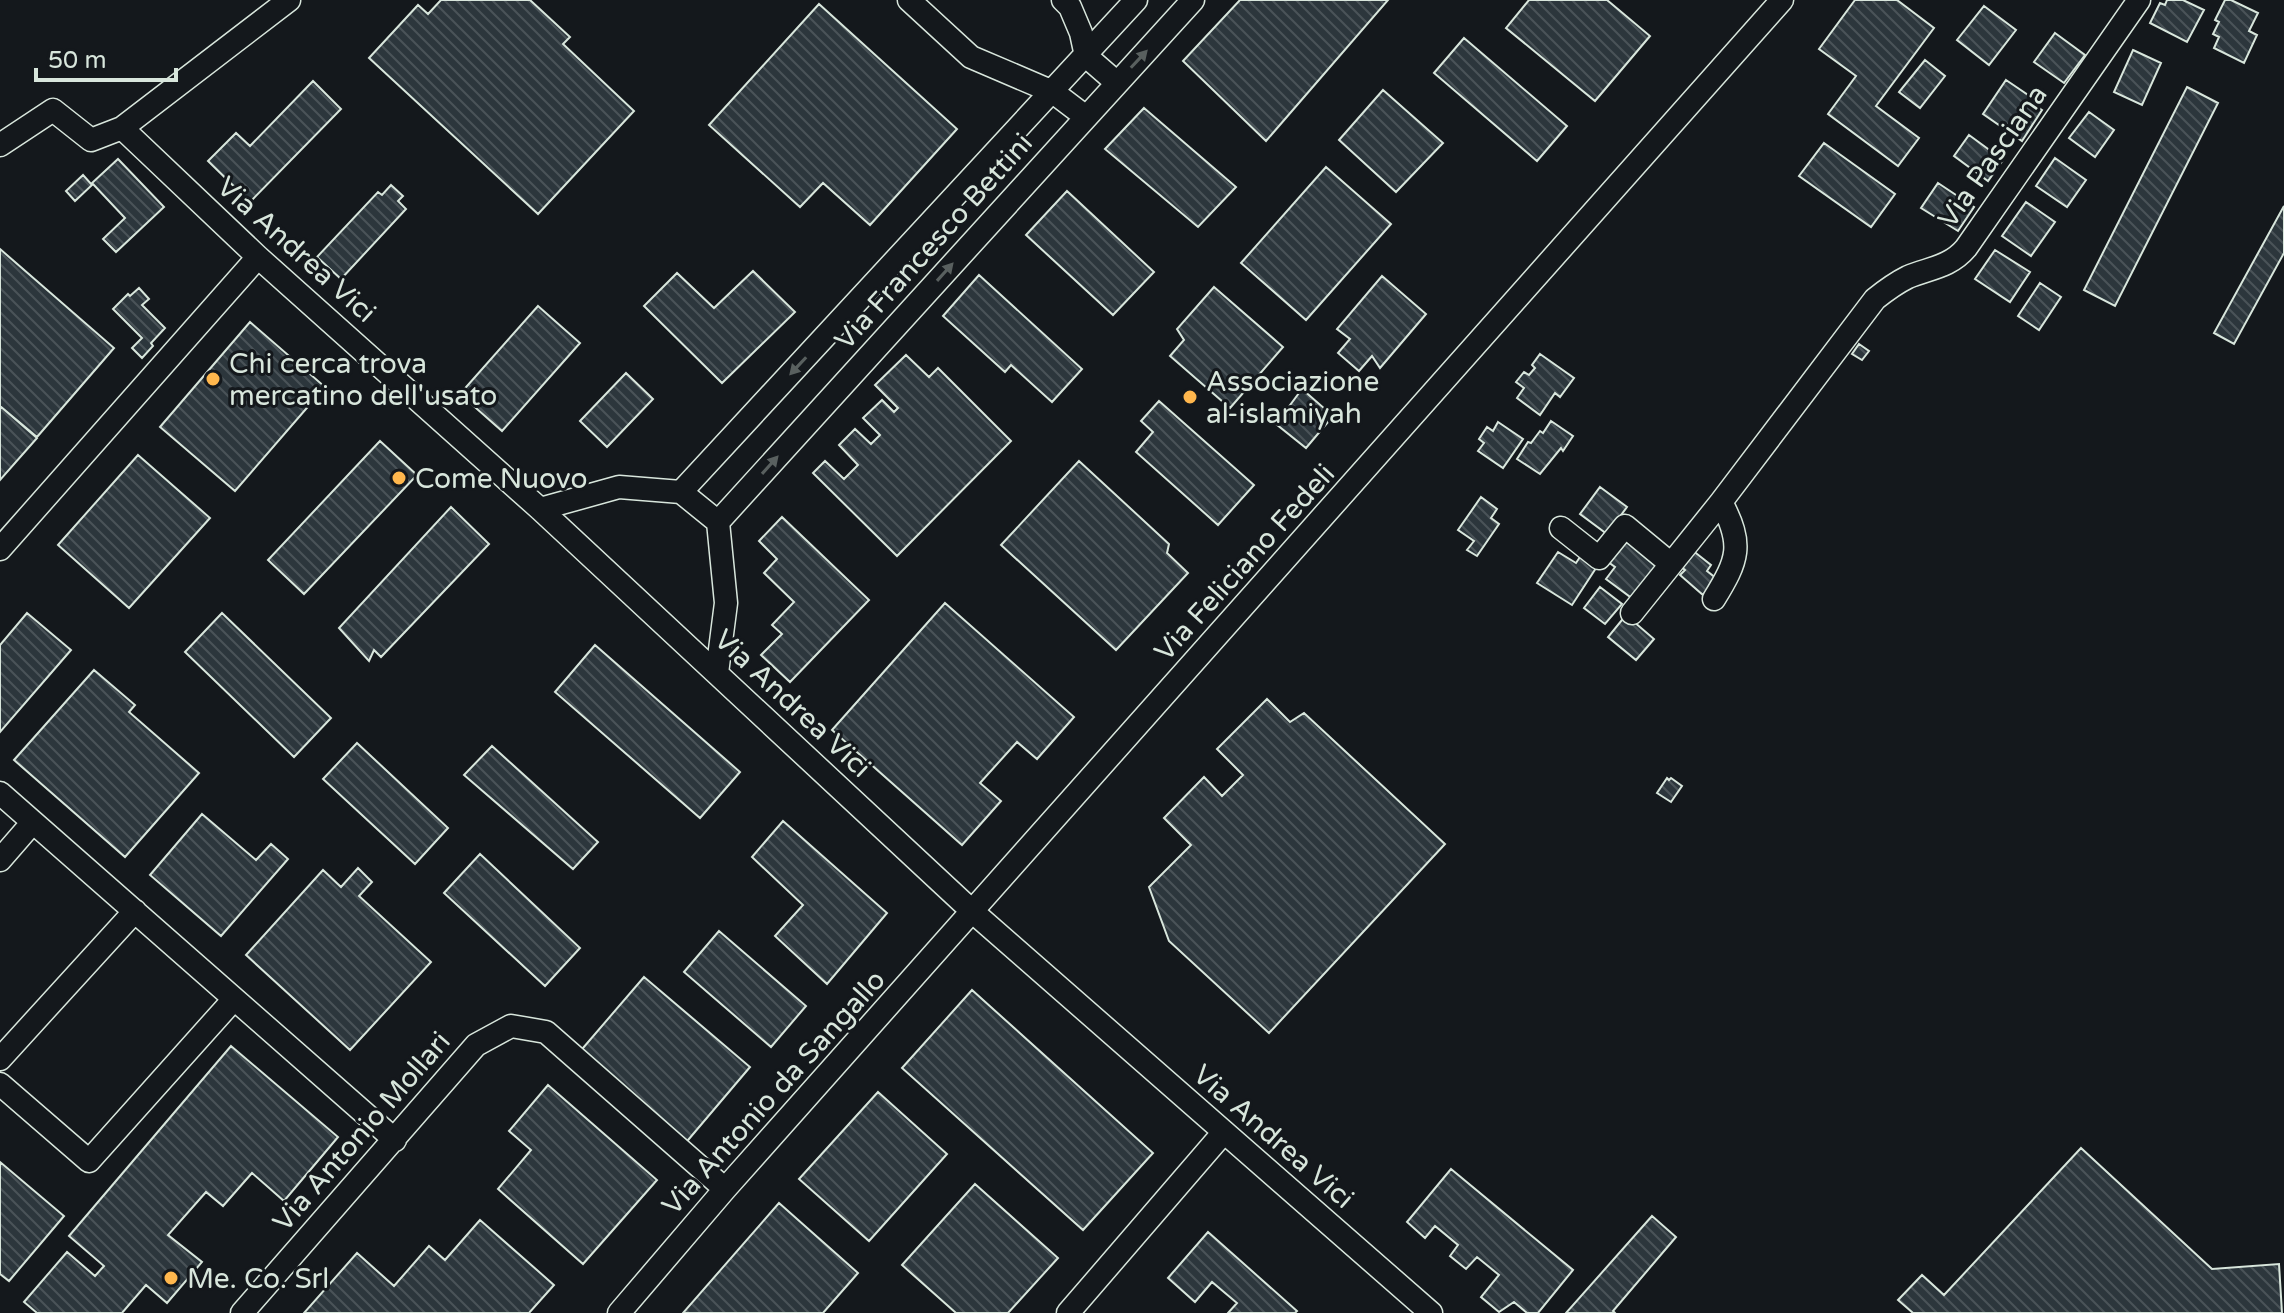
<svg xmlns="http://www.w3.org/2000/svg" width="2284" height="1313" font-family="'Varela Round',sans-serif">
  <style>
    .building { fill: url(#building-back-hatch); stroke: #d8e6dc; stroke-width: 2 }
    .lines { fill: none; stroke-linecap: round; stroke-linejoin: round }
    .minor-casing { stroke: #d8e6dc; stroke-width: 25 }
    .minor { stroke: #14181c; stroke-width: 22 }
    .oneway { fill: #59605f }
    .poi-dot { fill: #ffb74d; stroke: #14181c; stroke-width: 3 }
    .labels { text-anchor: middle; stroke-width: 6; stroke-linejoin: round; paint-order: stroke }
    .street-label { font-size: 28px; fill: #d8e6dc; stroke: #14181c }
    .poi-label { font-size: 28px; fill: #d8e6dc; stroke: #14181c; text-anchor: start }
  </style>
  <defs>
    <pattern id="building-back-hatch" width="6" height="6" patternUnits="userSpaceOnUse" patternTransform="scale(2)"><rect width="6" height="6" fill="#2c363c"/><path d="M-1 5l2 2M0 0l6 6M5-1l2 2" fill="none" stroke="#4a5358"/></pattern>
  </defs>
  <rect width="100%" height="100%" fill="#14181c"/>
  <path class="building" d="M441,0h89l40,37 -7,7 71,67 -96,103 -169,-156 49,-53 10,9z
    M1240,0h148l-122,141 -83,-80z
    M1529,0h78l43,36 -55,65 -89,-73z
    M1855,0h42l37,28 -58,78 43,32 -21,28 -70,-52 28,-38 -37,-27z
    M2167,0h16l21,10 -17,32 -37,-19 10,-20 5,2z
    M2225,0h6l27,13 -9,18 8,4 -13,28 -30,-15 5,-11 -6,-3 6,-12 -4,-2z
    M819,4l138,125 -87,96 -47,-42 -23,24 -91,-82z
    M1984,6l32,24 -27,35 -32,-25z
    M2055,33l30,22 -21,28 -30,-21z
    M1464,38l103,88 -30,35 -103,-88z
    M2133,50l28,13 -19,42 -28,-13z
    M1925,60l20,16 -25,32 -21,-16z
    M2006,80l25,17 -3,4 14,9 -20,31 -39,-27z
    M313,81l28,28 -91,93 -42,-41 28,-28 14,13z
    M2187,87l31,16 -103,203 -31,-16z
    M1383,90l60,53 -47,49 -57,-52z
    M1144,108l92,79 -38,40 -93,-78z
    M2089,112l25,18 -19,27 -26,-19z
    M1969,135l34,25 -15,21 -34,-25z
    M1824,143l71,51 -24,33 -72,-51z
    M2055,158l31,22 -19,27 -31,-21z
    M118,159l46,48 -48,45 -13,-13 22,-21 -33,-35z
    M1326,167l65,57 -85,96 -65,-57z
    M83,175l9,10 -17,16 -9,-10z
    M1938,183l36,24 -16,24 -37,-23z
    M391,185l12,11 -5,5 8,8 -65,70 -24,-22 61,-65 4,3z
    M1067,191l87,81 -41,43 -87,-80z
    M2026,202l29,20 -24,34 -29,-20z
    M2284,206v47l-50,91 -20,-11z
    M0,249l114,99 -77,89 -37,-31z
    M1995,250l35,22 -20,30 -35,-23z
    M753,271l42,41 -73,71 -78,-77 33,-33 37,35z
    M979,275l103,94 -30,33 -41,-37 -6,7 -62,-56z
    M1382,276l44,38 -46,54 -8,-12 -13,15 -21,-18 12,-14 -13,-10z
    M2040,283l21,14 -22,33 -21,-14z
    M1214,287l69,60 -53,61 -60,-52 14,-16 -7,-11z
    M139,288l10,11 -7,6 23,23 -14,15 2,3 -11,12 -10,-10 10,-10 -29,-29 15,-15 2,2z
    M538,306l42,37 -78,88 -42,-37z
    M250,322l75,65 -90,104 -75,-64z
    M1859,344l10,7 -7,9 -10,-6z
    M1540,354l34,24 -14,19 -5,-4 -15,22 -23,-17 7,-10 -8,-6 8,-10 5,3 6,-7 -3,-3z
    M906,355l23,22 9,-9 73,73 -114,115 -84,-83 12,-12 19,18 14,-14 -19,-20 16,-16 16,15 9,-9 -17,-17 19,-18 12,12 4,-4 -23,-23z
    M626,373l27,26 -46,48 -27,-26z
    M1302,389l31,27 -27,32 -30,-24z
    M1159,401l95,84 -36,40 -82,-73 17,-20 -12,-11z
    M0,406l37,32 -37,42z
    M1551,421l22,15 -10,15 -2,-3 -21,26 -23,-15 11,-17 3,1 9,-12 3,2z
    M1498,422l25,17 -20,29 -25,-17 6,-8 -5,-4 8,-12 6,4z
    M380,441l37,34 -113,119 -36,-34z
    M138,455l72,63 -81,90 -71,-63z
    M1079,461l90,83 -2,9 21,20 -72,77 -115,-105z
    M1600,487l27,20 -20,27 -27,-20z
    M1481,497l16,12 -6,9 8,6 -22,32 -10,-6 7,-9 -16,-11z
    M451,507l38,37 -108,113 -7,-7 -5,11 -30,-33z
    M782,517l87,83 -79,82 -29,-27 21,-21 -10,-9 22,-23 -30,-29 13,-14 -18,-18z
    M1626,531l41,31 -30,40 -31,-23 9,-12 -11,-8z
    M1692,550l19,15 -4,6 10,8 -14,16 -23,-20 5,-5 -6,-5z
    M1558,552l18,11 6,-9 16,11 -26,40 -35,-22z
    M1600,587l22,17 -17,20 -21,-16z
    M945,603l129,114 -37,42 -20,-17 -37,41 21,18 -39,44 -130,-115z
    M27,613l44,37 -71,82v-87z
    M222,613l109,105 -37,39 -109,-105z
    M1626,615l28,24 -18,21 -28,-23z
    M595,645l145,127 -40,46 -145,-126z
    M94,670l41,35 -6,7 70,61 -74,84 -111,-97z
    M1267,699l23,23 14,-9 141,131 -176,189 -100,-92 -20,-54 42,-42 -27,-27 40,-41 18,19 21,-21 -26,-26z
    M357,743l91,85 -33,36 -92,-85z
    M492,746l106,96 -25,27 -109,-94z
    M1667,778l2,2 2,-2 11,8 -11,16 -14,-9z
    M202,814l54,46 15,-16 17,15 -67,77 -71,-61z
    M783,821l104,92 -60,71 -52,-48 28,-31 -51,-48z
    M480,854l100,94 -35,38 -101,-93z
    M358,868l14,14 -13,14 72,66 -81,88 -104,-95 77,-85 18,17z
    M719,931l87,75 -35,41 -87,-75z
    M644,977l106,90 -67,79 -106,-91z
    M972,990l181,163 -70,77 -181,-162z
    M231,1046l107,91 -54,64 -32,-28 -29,33 -17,-14 -38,43 34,27 -35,41 -21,-18 -24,28h-85l-13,-11 43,-50 28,24 9,-10 -35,-30z
    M548,1085l109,95 -74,84 -85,-75 33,-39 -22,-19z
    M878,1092l69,62 -78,87 -70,-62z
    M2081,1148l131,121 67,-5 3,49h-369l-15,-13 24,-25 22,20z
    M0,1162l64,54 -55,65 -9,-7z
    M1451,1169l122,101 -35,43h-11l-13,-11 -15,10 -18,-15 18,-22 -22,-18 -11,12 -16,-13 8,-11 -23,-19 -10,12 -18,-16z
    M975,1184l83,74 -50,55h-52l-54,-48z
    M779,1203l79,70 -35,40h-140z
    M1652,1216l24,21 -63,74 2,2h-49z
    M480,1220l74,65 -25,28h-225l53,-60 37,33 35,-40 16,14z
    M1208,1232l89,79 -2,2h-67l9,-10 -25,-21 -17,20 -27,-24z"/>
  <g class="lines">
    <defs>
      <path id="minor" d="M909,0l62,57 82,35 33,25
        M1063,0l7,7 11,26 5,23 31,27
        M122,128l136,129 282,252 433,403 458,401
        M0,145l53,-35 38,30 31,-12 167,-128
        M681,492l455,-492
        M540,509l79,-22 62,5 37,30 8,81 -9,70
        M718,522l475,-522
        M1561,528l38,30 26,-32 46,38
        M0,549l258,-292
        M1714,599c24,-39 30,-54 7,-97l154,-203c10,-8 21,-16 33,-22 22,-9 42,-10 58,-29l173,-248
        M1632,613l89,-111
        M0,793l395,347
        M0,860l33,-38
        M0,1059l135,-148
        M0,1084l89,77 145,-162
        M242,1313l234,-268 35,-19 35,6 179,157
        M619,1313l106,-124 1057,-1189
        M1068,1313l156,-181"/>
    </defs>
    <use href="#minor" class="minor-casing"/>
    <use href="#minor" class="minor"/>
  </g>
  <defs><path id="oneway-solid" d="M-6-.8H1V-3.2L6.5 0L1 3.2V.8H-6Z" transform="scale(2)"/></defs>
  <g class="oneway">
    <use href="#oneway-solid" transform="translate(1139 59) rotate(-47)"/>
    <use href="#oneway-solid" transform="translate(945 272) rotate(-48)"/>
    <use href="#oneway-solid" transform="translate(798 366) rotate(133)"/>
    <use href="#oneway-solid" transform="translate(770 465) rotate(-48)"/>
  </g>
  <g class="poi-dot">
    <circle cx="213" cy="379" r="8"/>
    <circle cx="1190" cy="397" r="8"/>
    <circle cx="399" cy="478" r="8"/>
    <circle cx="171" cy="1278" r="8"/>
  </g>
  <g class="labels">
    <g class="street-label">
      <text transform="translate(1992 156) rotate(-55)" y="10">Via Pasciana</text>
      <text transform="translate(933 241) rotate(-48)" y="10">Via Francesco Bettini</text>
      <text transform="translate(297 249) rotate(42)" y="10">Via Andrea Vici</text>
      <text transform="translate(1244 562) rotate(-48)" y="10">Via Feliciano Fedeli</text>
      <text transform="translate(793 703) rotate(43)" y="10">Via Andrea Vici</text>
      <text transform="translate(773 1092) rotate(-48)" y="10">Via Antonio da Sangallo</text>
      <text transform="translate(361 1131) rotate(-49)" y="10">Via Antonio Mollari</text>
      <text transform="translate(1274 1136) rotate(41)" y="10">Via Andrea Vici</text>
    </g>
    <g class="poi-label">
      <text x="229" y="373">Chi cerca trova<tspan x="229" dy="32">mercatino dell'usato</tspan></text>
      <text x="1206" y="391">Associazione<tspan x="1206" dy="32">al-islamiyah</tspan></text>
      <text x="415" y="488">Come Nuovo</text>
      <text x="187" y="1288">Me. Co. Srl</text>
    </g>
  </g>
  <path d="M36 68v12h140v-12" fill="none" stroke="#d8e6dc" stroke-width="4"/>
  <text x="48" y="68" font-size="24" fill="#d8e6dc" stroke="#14181c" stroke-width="6" paint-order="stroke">50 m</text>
</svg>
